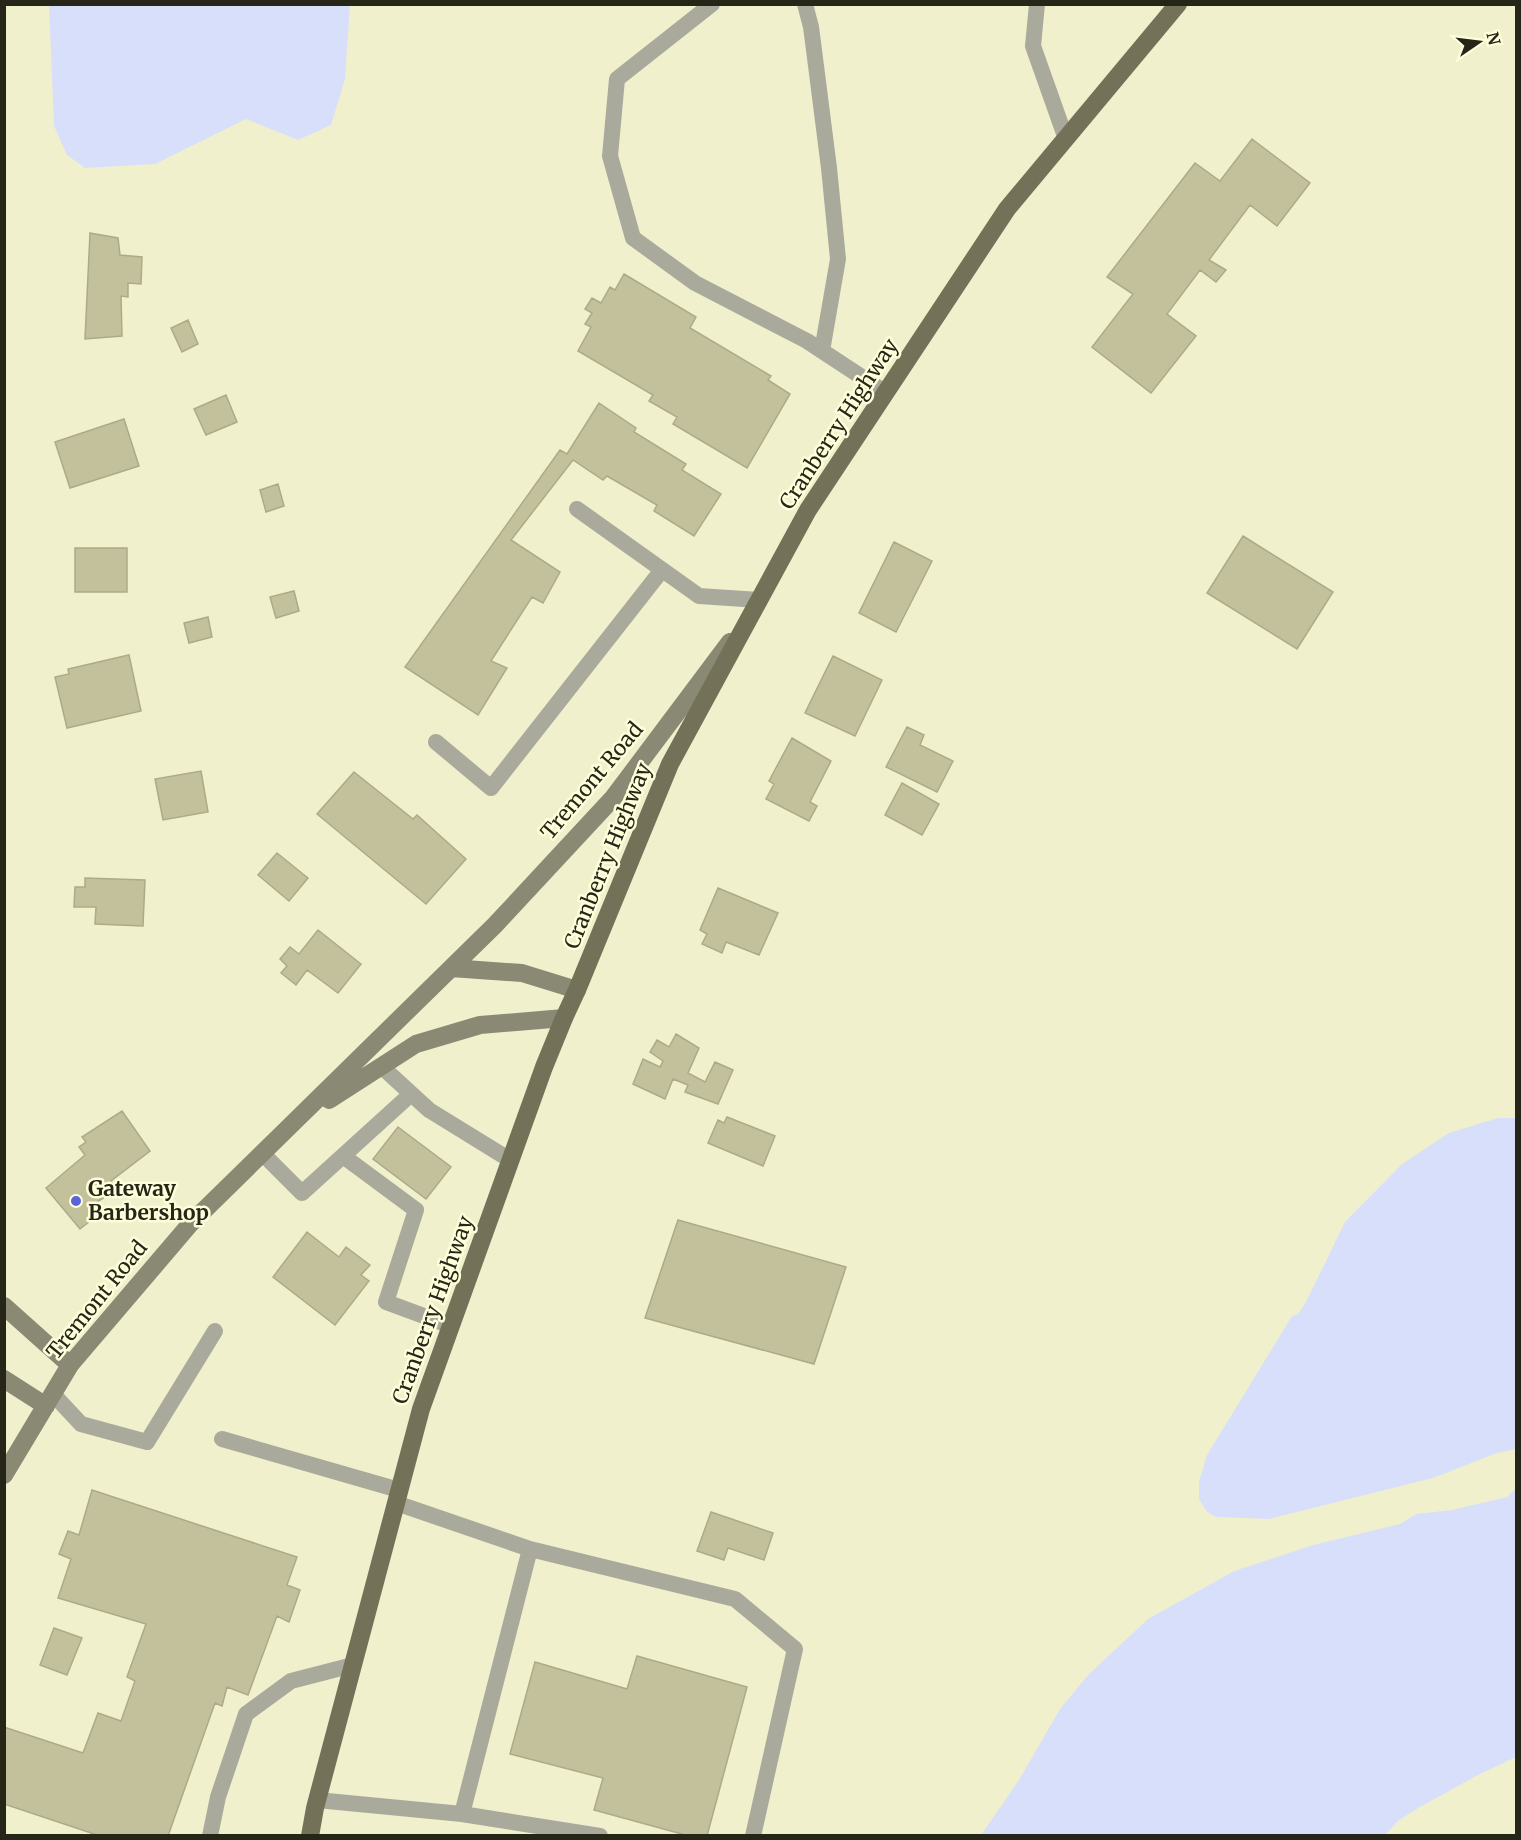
<svg xmlns="http://www.w3.org/2000/svg" width="1521" height="1840" font-family="Merriweather,serif">
  <style>
    .green { fill: #d8dffb }
    .building { fill: #c2c19c; stroke: #abab8a; stroke-width: 1.5 }
    .lines { fill: none; stroke-linecap: round; stroke-linejoin: round }
    .service { stroke: #aaaa9c; stroke-width: 16 }
    .secondary { stroke: #8a8974; stroke-width: 18 }
    .primary { stroke: #737258; stroke-width: 18 }
    .poi-dot { fill: #5964db; stroke: #fefeda; stroke-width: 2 }
    .labels { text-anchor: middle; stroke-width: 5; stroke-linejoin: round; paint-order: stroke }
    .street-label { font-size: 21px; fill: #252518; stroke: #fefeda }
    .poi-label { font-size: 21px; font-weight: bold; fill: #252518; stroke: #fefeda; text-anchor: start }
  </style>
  <rect width="100%" height="100%" fill="#f1f0cd"/>
  <path class="green" d="M49,5h301l-5,74 -14,46 -33,15 -52,-21 -91,45 -70,4 -18,-13 -13,-29z
    M1498,1118h18v331l-19,4 -64,25 -164,41 -53,-2 -9,-5 -8,-13v-17l8,-27 85,-139 6,-2 8,-12 39,-80 57,-58 47,-31z
    M1514,1490h2v267l-40,19 -56,31 -21,13 -14,15h-404l38,-55 41,-71 29,-35 59,-55 86,-48 79,-26 87,-21 16,-10 36,-4 55,-13z"/>
  <path class="building" d="M1252,139l58,44 -33,43 -27,-21 -41,55 17,10 -10,12 -16,-12 -33,44 29,22 -45,57 -59,-46 41,-53 -26,-17 88,-114 25,18z
    M90,233l28,5 2,17 22,2 -1,27 -13,-1v14l-7,-1 1,40 -37,3z
    M624,274l72,43 -6,11 81,48 -3,4 22,14 -43,74 -74,-44 4,-7 -28,-16 4,-6 -75,-44 13,-24 -6,-3 7,-11 -7,-4 7,-11 9,5 9,-16 5,3z
    M188,320l10,24 -16,8 -11,-24z
    M226,395l11,27 -31,13 -12,-26z
    M599,403l37,25 -2,4 52,32 -4,6 39,24 -27,42 -40,-25 3,-6 -50,-29 -4,4 -30,-20 -62,80 49,32 -17,31 -11,-6 -41,64 16,7 -29,47 -73,-48 155,-217 7,4z
    M124,419l15,47 -69,22 -15,-46z
    M278,484l6,22 -18,6 -6,-22z
    M1243,536l90,56 -36,57 -90,-56z
    M894,542l38,19 -36,71 -37,-19z
    M75,548h52v44h-52z
    M294,591l5,20 -23,7 -6,-21z
    M208,617l4,20 -23,6 -5,-20z
    M129,655l12,56 -74,17 -12,-51 14,-3 -1,-5z
    M833,656l49,24 -27,56 -50,-23z
    M907,727l17,8 -4,10 33,16 -16,31 -51,-25z
    M792,738l39,23 -21,41 7,4 -8,15 -43,-22 8,-15 -5,-3z
    M201,771l7,41 -45,8 -8,-41z
    M354,772l59,47 4,-4 49,44 -40,45 -109,-90z
    M902,783l37,21 -17,31 -37,-20z
    M277,853l31,25 -19,23 -31,-26z
    M85,878l60,2 -2,46 -48,-2 1,-17h-22l1,-20h10z
    M718,888l60,25 -19,42 -33,-13 -4,11 -20,-9 5,-10 -7,-4z
    M318,930l43,34 -23,29 -31,-23 -11,15 -15,-12 6,-7 -7,-7 10,-12 9,7z
    M676,1034l23,14 -11,25 17,9 10,-20 18,8 -15,34 -33,-12 3,-7 -15,-6 -8,20 -32,-15 10,-25 17,8 3,-6 -13,-9 7,-12 12,7z
    M122,1111l28,40 -39,30 6,8 -20,13 7,8 -24,19 -34,-41 39,-33 -6,-8 7,-5 -4,-5z
    M727,1117l48,19 -12,30 -55,-23 10,-23 6,3z
    M398,1127l53,40 -25,32 -53,-40z
    M678,1220l168,47 -32,97 -169,-46z
    M307,1232l32,25 7,-10 24,18 -9,10 8,6 -34,44 -62,-48z
    M92,1490l205,67 -10,28 13,5 -11,32 -12,-6 -29,79 -21,-8 -5,19 -7,-3 -47,133h-68l-96,-32v-77l79,26 15,-40 23,8 14,-40 -8,-4 19,-53 -88,-26 13,-39 -12,-5 9,-23 11,4z
    M711,1512l62,21 -9,27 -36,-12 -4,12 -27,-9z
    M54,1628l28,10 -15,37 -27,-10z
    M637,1656l110,31 -40,149h-18l-95,-26 9,-32 -93,-24 25,-92 92,27z"/>
  <g class="lines">
    <path class="service" d="M712,4l-95,75 -7,77 23,82 62,45 112,58 79,52
      M805,4l6,23 3,23 15,118 9,91 -16,92
      M1037,4l-4,42 33,93
      M577,509l122,87 60,4
      M436,742l55,46 171,-218
      M381,1066l48,44 81,50
      M262,1153l40,40 109,-99
      M343,1156l73,54 -30,92 65,24
      M53,1394l28,30 66,18 68,-111
      M222,1439l177,51
      M530,1549l205,50 60,50 -42,187
      M317,1800l145,14 68,-265 -134,-46
      M462,1814l138,22
      M210,1836l8,-39 28,-83 45,-33 62,-16"/>
    <path class="secondary" d="M451,968l71,5 55,17
      M329,1100l87,-56 64,-19 84,-7
      M4,1306l66,59
      M4,1379l42,27
      M4,1475l66,-110 121,-142 304,-298 118,-127 117,-156"/>
    <path class="primary" d="M310,1836l5,-28 106,-399 123,-342 20,-49 13,-28 93,-226 138,-254 199,-301 171,-205"/>
  </g>
  <circle class="poi-dot" cx="76" cy="1201" r="6"/>
  <g class="labels">
    <g class="street-label">
      <text transform="translate(839 424) rotate(-57)" y="7">Cranberry Highway</text>
      <text transform="translate(592 781) rotate(-50)" y="7">Tremont Road</text>
      <text transform="translate(608 856) rotate(-68)" y="7">Cranberry Highway</text>
      <text transform="translate(97 1300) rotate(-51)" y="7">Tremont Road</text>
      <text transform="translate(433 1310) rotate(-70)" y="7">Cranberry Highway</text>
    </g>
    <g class="poi-label">
      <text x="88" y="1196">Gateway<tspan x="88" dy="24">Barbershop</tspan></text>
    </g>
  </g>
  <rect width="1521" height="1840" fill="none" stroke="#252518" stroke-width="12"/>
  <g transform="translate(1479 42) rotate(76)" stroke="#fefeda" stroke-width="4.5" paint-order="stroke">
  <path d="M0-4.5L10 22L0 15L-10 22Z" fill="#252518"/>
  <text y="-9" font-size="16" font-weight="bold" text-anchor="middle" fill="#252518">N</text>
  </g>
</svg>
